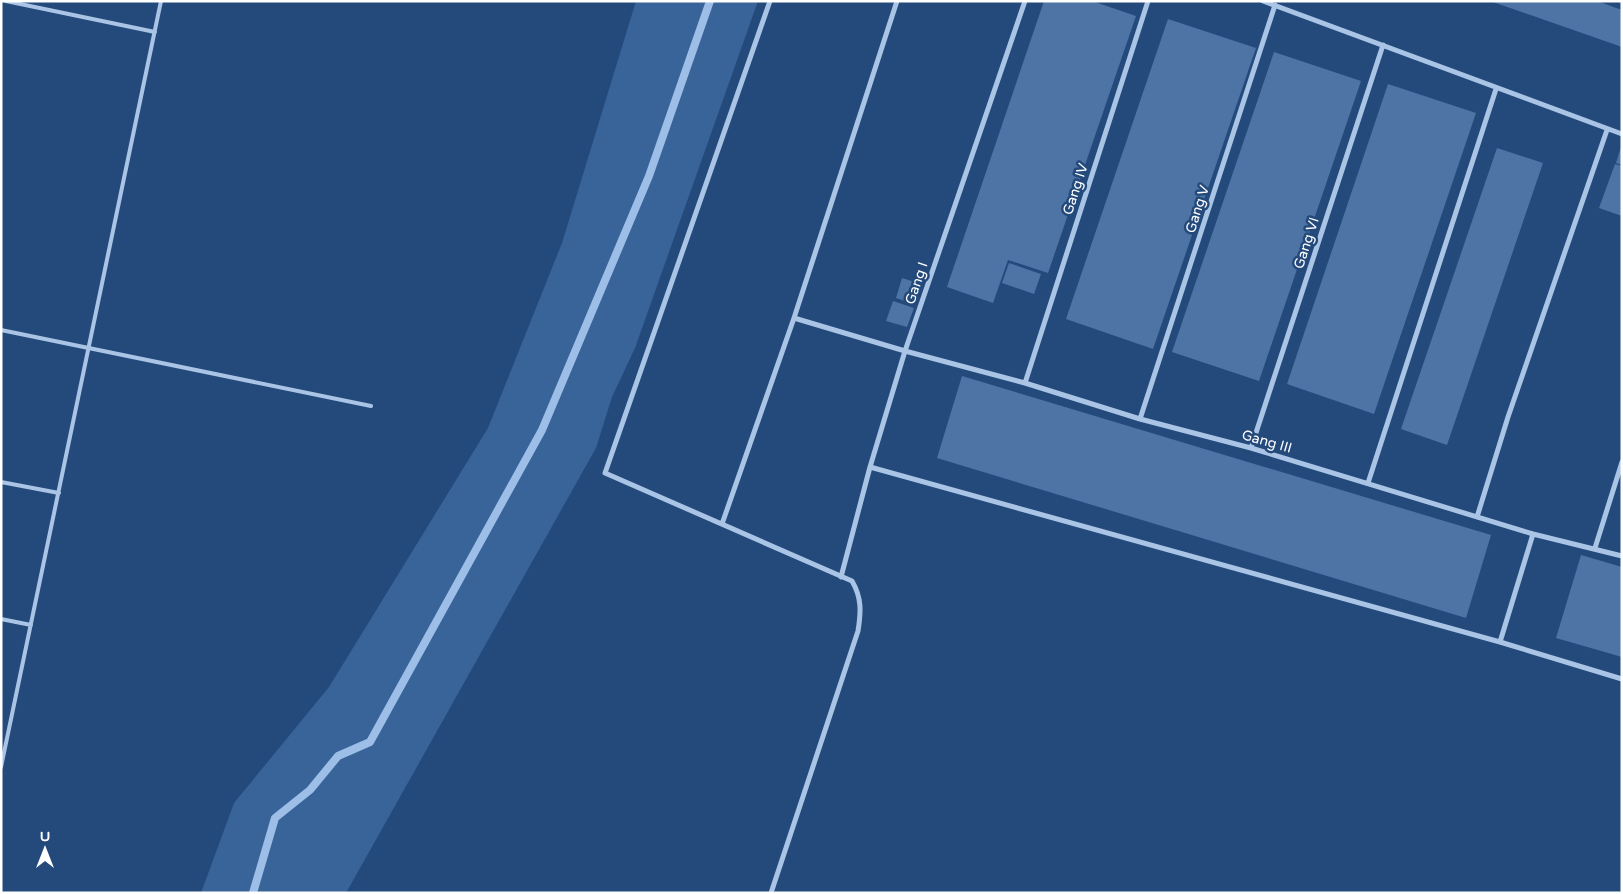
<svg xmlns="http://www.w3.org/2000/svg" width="1623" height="894" font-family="'Varela Round',sans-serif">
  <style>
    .green { fill: #38649a }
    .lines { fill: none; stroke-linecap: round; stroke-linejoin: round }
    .stream { stroke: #9dbee6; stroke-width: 8 }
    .building { fill: #4d74a5 }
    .service { stroke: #a9c4e5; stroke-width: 4 }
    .minor { stroke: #a9c4e5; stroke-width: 5 }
    .labels { text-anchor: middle; stroke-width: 5; stroke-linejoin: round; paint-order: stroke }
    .street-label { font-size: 14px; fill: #fff; stroke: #244a7c }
  </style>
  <rect width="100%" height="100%" fill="#244a7c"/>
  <path class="green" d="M636,1h122l-123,347 -23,49 -16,51 -250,445h-145l33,-90 95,-116 159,-259 74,-185z"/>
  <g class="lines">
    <path class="stream" d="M253,893l22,-75 35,-28 28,-34 32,-14 172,-312 107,-254 61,-175"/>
  </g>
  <path class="building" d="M1044,1h48l44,15 -88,257 -40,-13 -15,43 -46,-16z
    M1490,1h107l25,9v37z
    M1168,19l88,29 -103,301 -87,-30z
    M1274,52l87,29 -102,300 -87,-29z
    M1388,84l88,29 -102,301 -87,-30z
    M1621,147h1v18l-6,-2z
    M1497,148l46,15 -96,282 -46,-16z
    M1615,164l7,2v50l-23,-8z
    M1009,263l32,11 -7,20 -32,-11z
    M902,278l19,6 -7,20 -18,-6z
    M893,301l21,7 -7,19 -21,-6z
    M962,376l529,159 -25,83 -529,-160z
    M1581,555l41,12v90l-66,-19z"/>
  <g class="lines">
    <path class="service" d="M6,1l149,31
      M1,330l370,76
      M1,482l58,11
      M1,619l30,6
      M1,767l160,-766"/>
    <path class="minor" d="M770,1l-165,472 247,108c10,17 9,31 6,50l-87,262
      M1263,1l359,133
      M794,318l111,33 120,32 115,36 111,29 282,86 89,22
      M1025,383l123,-382
      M1140,419l135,-414
      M1251,448l132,-403
      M870,467l630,175 122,37
      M1368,483l128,-394
      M1477,517l31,-100 99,-287
      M722,524l72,-206 103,-317
      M1595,548l27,-86
      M841,577l29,-110 35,-116 120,-350
      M1500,642l33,-108"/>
  </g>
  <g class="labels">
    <g class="street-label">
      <text transform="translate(1075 189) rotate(-72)" y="5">Gang IV</text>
      <text transform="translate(1197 209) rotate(-72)" y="5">Gang V</text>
      <text transform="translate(1306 243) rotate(-72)" y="5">Gang VI</text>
      <text transform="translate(916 283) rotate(-71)" y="5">Gang I</text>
      <text transform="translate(1267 441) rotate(16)" y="5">Gang III</text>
    </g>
  </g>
  <rect width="1623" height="894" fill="none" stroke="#ffffff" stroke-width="5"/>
  <g transform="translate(45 849)" stroke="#244a7c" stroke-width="4" paint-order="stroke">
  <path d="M0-4L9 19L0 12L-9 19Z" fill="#ffffff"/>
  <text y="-8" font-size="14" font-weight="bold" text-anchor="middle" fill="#ffffff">U</text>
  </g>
</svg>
